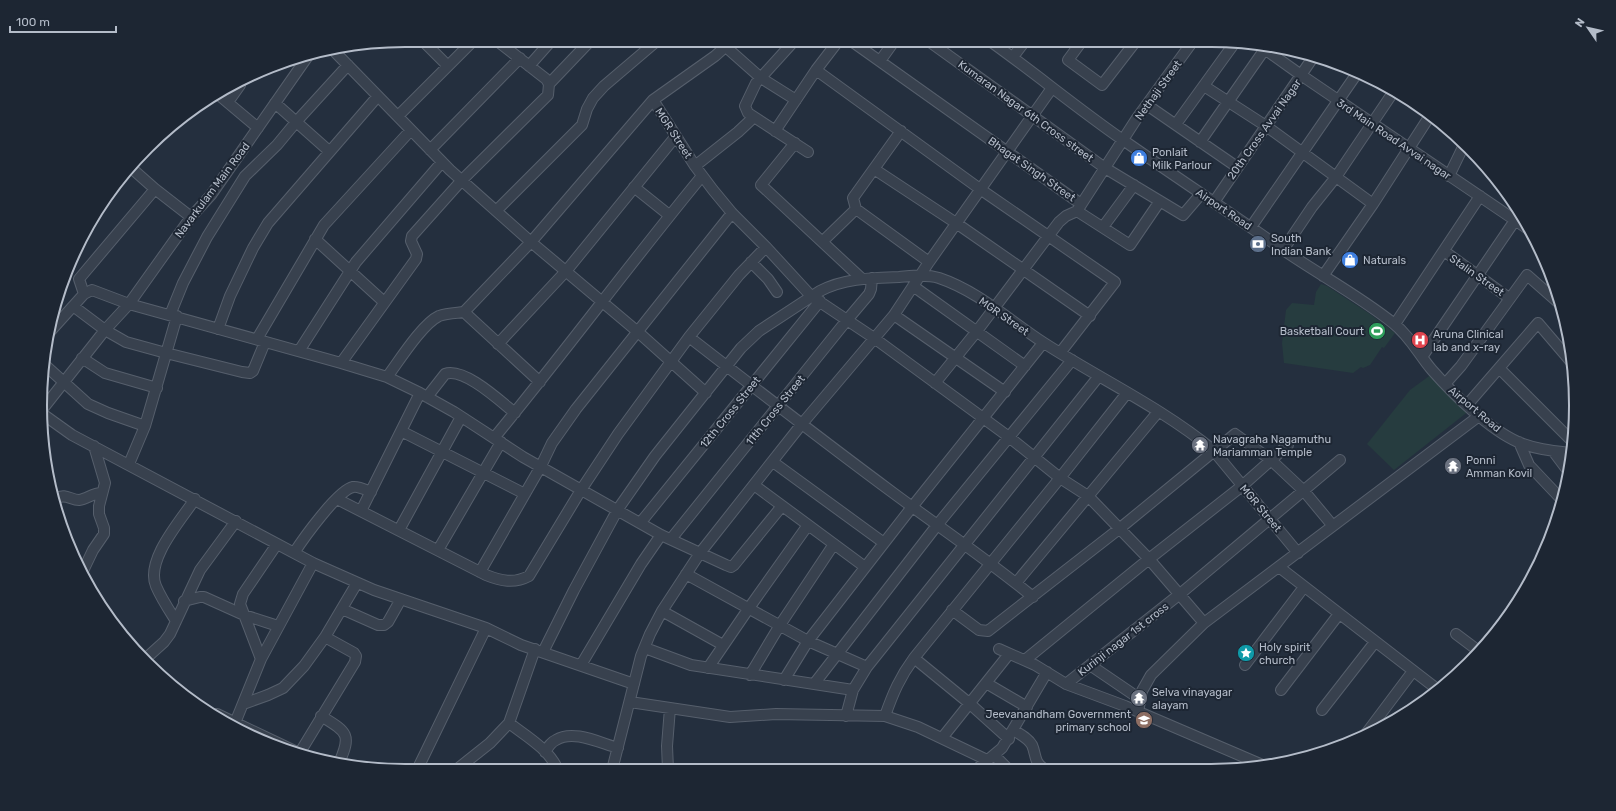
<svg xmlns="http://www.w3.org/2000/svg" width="1616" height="811" font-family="Rubik,sans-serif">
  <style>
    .green { fill: #263c3f }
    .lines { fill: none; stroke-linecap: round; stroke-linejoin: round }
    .minor-casing { stroke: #565f6c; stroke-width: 12 }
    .minor { stroke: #38414e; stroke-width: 10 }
    .labels { text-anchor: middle; stroke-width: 4; stroke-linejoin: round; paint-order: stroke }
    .street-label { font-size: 11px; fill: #b4bcc9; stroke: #1d2633 }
    .poi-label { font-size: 11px; fill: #b4bcc9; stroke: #1d2633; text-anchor: start }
    .rim { fill: none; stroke: #b4bcc9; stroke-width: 2 }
  </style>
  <rect width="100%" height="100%" fill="#242f3e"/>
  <path class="green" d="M1321,284l6,2 43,28 25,19 -11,15 -2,-1 -12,18 -7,3 -2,-1 -8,6 -69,-10 -2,-20 4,-33 6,-7 22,2 2,-13z
    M1432,374l38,36 -76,60 -27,-26 43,-54z"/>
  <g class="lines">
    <defs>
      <path id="minor" d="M422,40l26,26
        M795,40l-39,43 -11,23 3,7 60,39
        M850,40l231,164
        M927,40l178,128 78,47 18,-21
        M990,41c45,32 88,68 133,99 53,37 106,72 159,109 36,25 76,46 111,74 17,13 26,32 39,47 22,25 57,59 86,72 16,7 36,9 53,11
        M1082,41l-14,19 34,25 34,-44
        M1259,45l42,30 230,156
        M726,47l35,31 35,22
        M335,52l115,118 81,72 107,90 68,61
        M1013,57l12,-16
        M880,61l15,-21
        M529,66l23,-26
        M816,70l164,119 135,93 -55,71
        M549,84l42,-44
        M1204,86l62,40 107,78
        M220,96l38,32
        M653,100l42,66 18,24 19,23 34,34 45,49 63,42 135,99 51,41 28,18 61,63 55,64 275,-207
        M228,102l12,-17
        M275,103l54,48
        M1147,105l90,62
        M398,116l76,-76
        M1176,124l60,-83
        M775,131l41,-61 23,-30
        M1200,142l67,-96
        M795,143l-34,42 100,93
        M430,150l90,-92
        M129,166l26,23 36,28
        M695,166l43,-34 16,-15
        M874,169l82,54 134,93
        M1449,176l15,-31
        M634,187l35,28
        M1160,201l-30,44 -53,-34 60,-93 56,-77
        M1214,202l100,-146
        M856,209l-3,-11 48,-67
        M496,211l86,-86 5,-16 6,-11 11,-12 54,-46
        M1103,227l31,-42
        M1251,227l107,-155
        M315,239l69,63
        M823,241l33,-32 73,53
        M1283,250l29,-43 24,-30 58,-86
        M1444,251l65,47
        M751,262l17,17 9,13
        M1323,276l50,-72 58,-90
        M913,286l112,80
        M84,294l-5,-15 76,-90
        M73,306l32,24 21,12 40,11 76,19 8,1 3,-2 12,-29
        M464,312l67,-70 122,-142 62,-44 18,-16
        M464,312l76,70
        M170,315l13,-32 24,-46 38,-61 32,-31 19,-23 52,-57
        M894,315l111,77
        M1395,324l85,-128
        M218,329l12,-33 23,-48 15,-25 110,-127
        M47,335l37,-41 8,-4 37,14 212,59 46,14 33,16 34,19 69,45 138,78 65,30 5,2 3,-2 48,-59
        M689,337c67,52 134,104 203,155 47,35 95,67 141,105
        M257,339l67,-114 87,-95
        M498,344l69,-74 109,-134
        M299,351l57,-89 86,-100
        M1422,357l98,-144
        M82,358l23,15 52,15
        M341,363l75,-104 1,-5 -6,-13 1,-5 50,-56 86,-85 1,-11 -3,-5 -50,-39
        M46,366l42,38 20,9 37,13
        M1499,368l74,74
        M387,377c12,-16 35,-53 52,-61 8,-3 17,-3 25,-4
        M935,383l42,-52 82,-109 7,-6 11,-5
        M1445,384l16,-18 66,-91 33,29
        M427,397l18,-23c19,-7 55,27 70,39
        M1467,405l71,-82 35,41
        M45,406l60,-76 24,-26 62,-87 20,-22 97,-139
        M44,415l28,20 241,128 61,27 112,38 35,17 113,39
        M401,431l124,63
        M494,438c71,-86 137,-176 208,-262
        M1519,442l10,23 34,36
        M1553,451l15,20
        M773,462l111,81
        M129,464l16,-38 32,-110
        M754,485l111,82
        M57,498c8,-5 14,2 22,2 8,-1 14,-7 22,-7
        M337,499l149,76c15,6 28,9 43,1l52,-86 37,-56 71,-97 50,-62 27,-28
        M361,511l59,-118
        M641,522l179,-221
        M399,530l62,-113
        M671,539l176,-219 22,-26 2,-5 1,-11
        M438,550l63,-108
        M294,553c9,-14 44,-63 59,-66 5,-1 13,3 18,5
        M1279,567l158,122
        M480,572l61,-106 11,-23 24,-34 156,-196
        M82,573l11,-23 11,-16v-6l-5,-14v-8l6,-23 -11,-37
        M686,574l122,67 59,26
        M1016,583l142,-171
        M184,601l16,-4h4l40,18 34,11
        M342,609l36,16h6l4,-3 13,-23
        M952,610l27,20 9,1 131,-102 116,-95 36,26 33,31 29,35
        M662,611l61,34
        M176,621c-7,-11 -15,-23 -20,-35 -11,-26 25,-66 39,-87
        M1456,634l24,18
        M645,648l46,17 162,25
        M999,649l36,16 31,19 59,22 140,60
        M543,652l31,-62 44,-81 37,-53 86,-108 18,-17 61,-40c25,-13 52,-13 79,-14 13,-1 27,-3 40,1 39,13 71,43 105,65 56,36 118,65 169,107l85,103
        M914,658l55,45 40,36
        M261,659l-21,-55 3,-10 34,-50
        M144,660l20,-18 6,-8 30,-64 36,-49
        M1025,660l124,-101 93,-73 46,-41
        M581,665l60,-101 20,-29
        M1090,665l50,34
        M1245,665l59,-78
        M708,668l41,-60 59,-83
        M750,675l30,-50 54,-81
        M784,680l24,-39 104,-134 131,-164
        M986,683l41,24
        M814,684l124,-160 134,-164
        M1066,684l114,-90 160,-134
        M1281,690l58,-76
        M630,702l100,15 46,-3 109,2 33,11 69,33
        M243,704l25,-9 15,-7 21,-22 21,-29 32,-54
        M1322,710l53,-68
        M1138,712l4,-21 9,-16 53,-52
        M217,714l82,39
        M321,716c26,16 31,18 18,47
        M846,716l7,-26 14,-23 232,-291
        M885,716c8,-23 15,-39 29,-58l146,-180 67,-85
        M235,723l26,-64 52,-96
        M509,723c17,13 40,26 49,47
        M1013,730c7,4 15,8 19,15 4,9 2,17 11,23
        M1365,735l48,-64
        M942,738l67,-84
        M545,752c3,-5 6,-10 11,-12 17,-11 44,3 62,8
        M299,754l56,-92 1,-6 -2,-3 -29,-16
        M994,755l14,14
        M668,769l-1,-23 3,-38
        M977,769l25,-21 45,-76
        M417,770l69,-142
        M456,770l34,-27 19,-20 26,-74
        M612,770l29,-114 9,-22 12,-23 38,-58 101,-128 93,-110 35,-53 123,-174"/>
    </defs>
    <use href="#minor" class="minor-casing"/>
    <use href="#minor" class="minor"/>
  </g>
  <defs>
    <symbol id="shop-disc" viewBox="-11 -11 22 22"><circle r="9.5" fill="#3f7fe0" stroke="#1d2633"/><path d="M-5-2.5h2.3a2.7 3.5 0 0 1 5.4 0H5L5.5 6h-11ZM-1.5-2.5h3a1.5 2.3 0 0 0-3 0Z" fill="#fff"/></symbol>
    <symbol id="bank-disc" viewBox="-11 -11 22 22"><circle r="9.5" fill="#5c6f8a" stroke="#1d2633"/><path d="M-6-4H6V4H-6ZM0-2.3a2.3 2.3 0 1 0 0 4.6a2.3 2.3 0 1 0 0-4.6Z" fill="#fff"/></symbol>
    <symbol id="stadium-disc" viewBox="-11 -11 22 22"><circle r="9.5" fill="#2e9e5b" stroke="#1d2633"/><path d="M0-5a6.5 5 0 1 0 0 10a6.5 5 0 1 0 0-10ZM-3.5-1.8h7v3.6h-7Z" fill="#fff"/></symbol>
    <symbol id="hospital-disc" viewBox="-11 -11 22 22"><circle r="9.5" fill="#e0444e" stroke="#1d2633"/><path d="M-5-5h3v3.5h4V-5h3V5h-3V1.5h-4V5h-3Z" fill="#fff"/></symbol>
    <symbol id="temple-disc" viewBox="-11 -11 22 22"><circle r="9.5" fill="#6b7280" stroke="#1d2633"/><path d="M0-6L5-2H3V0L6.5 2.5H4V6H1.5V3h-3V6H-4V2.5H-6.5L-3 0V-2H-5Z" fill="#fff"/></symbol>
    <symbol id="sight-disc" viewBox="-11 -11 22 22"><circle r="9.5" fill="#0f9aa8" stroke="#1d2633"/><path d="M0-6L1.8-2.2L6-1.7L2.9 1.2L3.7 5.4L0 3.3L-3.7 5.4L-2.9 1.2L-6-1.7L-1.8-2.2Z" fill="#fff"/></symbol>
    <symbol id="school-disc" viewBox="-11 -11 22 22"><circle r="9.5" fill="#8d6e63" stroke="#1d2633"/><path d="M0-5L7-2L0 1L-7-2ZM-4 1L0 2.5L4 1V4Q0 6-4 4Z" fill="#fff"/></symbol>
  </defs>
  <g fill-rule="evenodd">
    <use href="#shop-disc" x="1129" y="148" width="20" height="20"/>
    <use href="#bank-disc" x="1248" y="234" width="20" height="20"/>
    <use href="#shop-disc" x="1340" y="250" width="20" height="20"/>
    <use href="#stadium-disc" x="1367" y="321" width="20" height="20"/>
    <use href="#hospital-disc" x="1410" y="330" width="20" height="20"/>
    <use href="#temple-disc" x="1190" y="435" width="20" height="20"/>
    <use href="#temple-disc" x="1443" y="456" width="20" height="20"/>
    <use href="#sight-disc" x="1236" y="643" width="20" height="20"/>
    <use href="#temple-disc" x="1129" y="688" width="20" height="20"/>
    <use href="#school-disc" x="1134" y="710" width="20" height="20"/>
  </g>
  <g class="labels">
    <g class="street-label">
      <text transform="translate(1158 90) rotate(-54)" y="4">Nethaji Street</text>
      <text transform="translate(1026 111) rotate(36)" y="4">Kumaran Nagar 6th Cross street</text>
      <text transform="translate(1264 129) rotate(-55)" y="4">20th Cross Avvai Nagar</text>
      <text transform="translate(674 133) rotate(57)" y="4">MGR Street</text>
      <text transform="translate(1394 139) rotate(34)" y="4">3rd Main Road Avvai nagar</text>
      <text transform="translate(1032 169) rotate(35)" y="4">Bhagat Singh Street</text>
      <text transform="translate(212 190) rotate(-53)" y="4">Navarkulam Main Road</text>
      <text transform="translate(1224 209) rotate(34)" y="4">Airport Road</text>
      <text transform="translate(1477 275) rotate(35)" y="4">Stalin Street</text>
      <text transform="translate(1004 316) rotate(35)" y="4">MGR Street</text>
      <text transform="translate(1475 409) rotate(40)" y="4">Airport Road</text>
      <text transform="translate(775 410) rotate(-51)" y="4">11th Cross Street</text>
      <text transform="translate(730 412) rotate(-51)" y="4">12th Cross Street</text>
      <text transform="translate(1261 508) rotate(50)" y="4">MGR Street</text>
      <text transform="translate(1123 639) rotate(-38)" y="4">Kurinji nagar 1st cross</text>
    </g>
    <g class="poi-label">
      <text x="1152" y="156">Ponlait<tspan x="1152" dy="13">Milk Parlour</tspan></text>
      <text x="1271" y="242">South<tspan x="1271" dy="13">Indian Bank</tspan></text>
      <text x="1363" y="264">Naturals</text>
      <text x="1364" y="335" text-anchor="end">Basketball Court</text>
      <text x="1433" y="338">Aruna Clinical<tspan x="1433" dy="13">lab and x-ray</tspan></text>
      <text x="1213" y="443">Navagraha Nagamuthu<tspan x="1213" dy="13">Mariamman Temple</tspan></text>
      <text x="1466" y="464">Ponni<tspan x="1466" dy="13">Amman Kovil</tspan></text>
      <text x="1259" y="651">Holy spirit<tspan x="1259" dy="13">church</tspan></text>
      <text x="1152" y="696">Selva vinayagar<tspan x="1152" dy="13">alayam</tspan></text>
      <text x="1131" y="718" text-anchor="end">Jeevanandham Government<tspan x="1131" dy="13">primary school</tspan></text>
    </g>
  </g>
  <path d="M0 0H1616V811H0ZM405 47H1211A358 358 0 0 1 1569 405V406A358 358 0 0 1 1211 764H405A358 358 0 0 1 47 406V405A358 358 0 0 1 405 47Z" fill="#1d2633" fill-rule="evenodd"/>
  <path class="rim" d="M405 47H1211A358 358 0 0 1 1569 405V406A358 358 0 0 1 1211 764H405A358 358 0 0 1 47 406V405A358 358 0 0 1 405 47Z"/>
  <g transform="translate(1588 28) rotate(304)" stroke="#1d2633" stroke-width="3" paint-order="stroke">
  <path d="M0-3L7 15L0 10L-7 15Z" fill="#b4bcc9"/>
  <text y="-6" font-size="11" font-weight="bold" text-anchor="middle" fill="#b4bcc9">N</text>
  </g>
  <path d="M10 26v6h106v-6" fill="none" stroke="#b4bcc9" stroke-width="2"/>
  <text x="16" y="26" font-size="12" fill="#b4bcc9" stroke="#1d2633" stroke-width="3" paint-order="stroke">100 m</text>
</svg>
